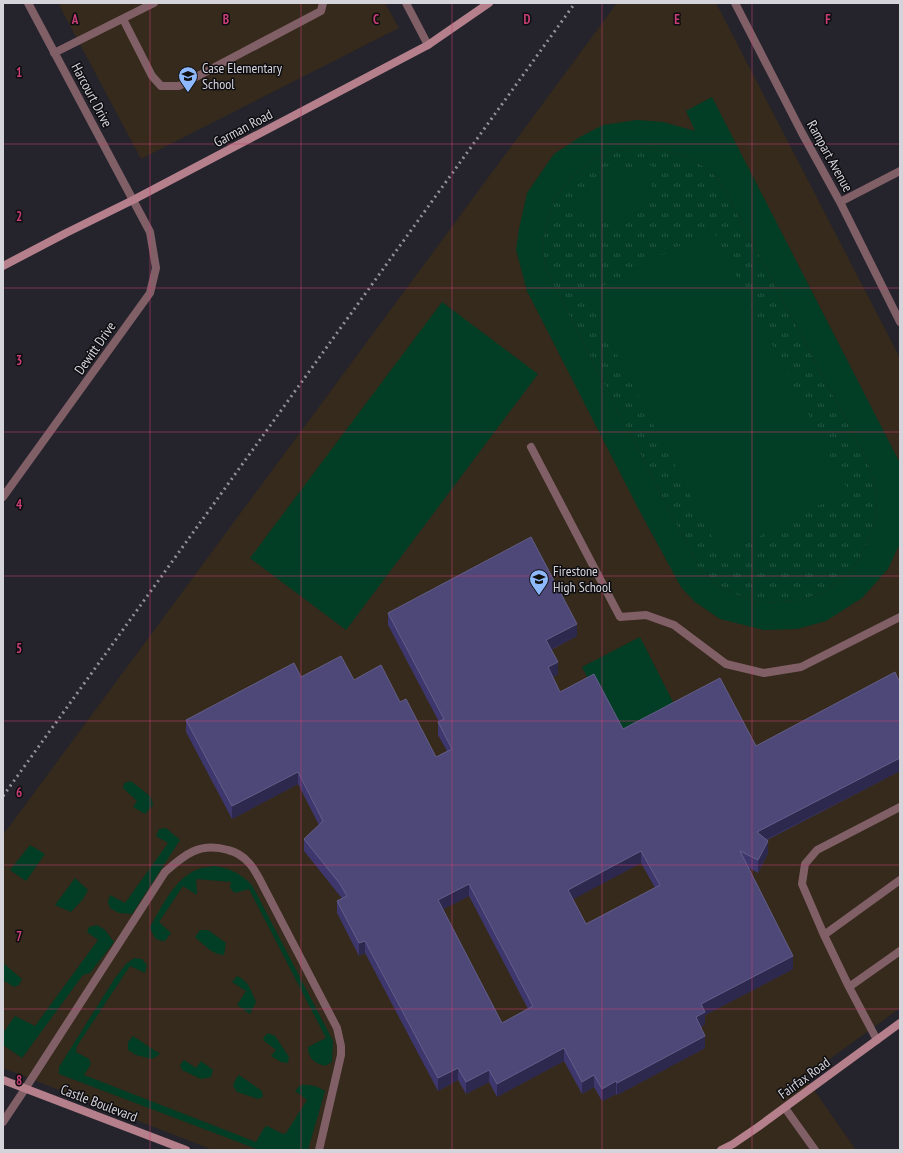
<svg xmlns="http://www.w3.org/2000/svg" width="903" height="1153" font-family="'PT Sans Narrow',sans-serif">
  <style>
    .education { fill: #352a1b }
    .grass { fill: url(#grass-tufts) }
    .garden { fill: #023d25; fill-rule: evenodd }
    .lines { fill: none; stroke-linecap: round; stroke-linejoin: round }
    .lane { stroke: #815f67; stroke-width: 8 }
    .street { stroke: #815f67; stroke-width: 8 }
    .secondary { stroke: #b5808c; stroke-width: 8 }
    .rail { stroke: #929198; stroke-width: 3; stroke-dasharray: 2 4; stroke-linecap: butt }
    .wall { fill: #3d376d; fill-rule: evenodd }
    .shaded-wall { fill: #2d284e }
    .building { fill: #4e4879; stroke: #635e88; fill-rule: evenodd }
    .grid { fill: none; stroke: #c63e74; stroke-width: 1; stroke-opacity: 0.55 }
    .labels { text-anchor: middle; stroke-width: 3; stroke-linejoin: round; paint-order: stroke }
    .poi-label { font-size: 14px; fill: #d5d4da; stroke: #0e0d11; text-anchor: start }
    .street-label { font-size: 14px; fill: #d5d4da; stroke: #0e0d11 }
    .grid-label { font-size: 13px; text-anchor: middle; font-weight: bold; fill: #c63e74; stroke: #0e0d11; stroke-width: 3; stroke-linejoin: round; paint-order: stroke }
  </style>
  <defs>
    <pattern id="grass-tufts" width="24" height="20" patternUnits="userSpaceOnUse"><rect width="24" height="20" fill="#023d25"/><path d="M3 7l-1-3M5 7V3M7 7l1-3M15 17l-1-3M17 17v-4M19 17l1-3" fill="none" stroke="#265844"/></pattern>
  </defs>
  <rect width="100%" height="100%" fill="#25242c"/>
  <path class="education" d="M58,3h327l14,25 -258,131z
    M617,3h99l184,355v650l-95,69 51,73h-643l-210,-82v-233z"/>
  <path class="grass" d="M634,148c34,1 62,7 85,32l148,280 8,27 2,28 -10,29 -16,28 -29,21 -26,8 -36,2 -25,-9 -18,-10 -18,-16 -154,-300 -2,-26 4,-21 7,-22 17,-21 20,-17 22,-9z"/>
  <path class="garden" d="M712,97l188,366v80l-12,26 -26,29 -36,23 -29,8 -33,1 -44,-11 -25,-17 -14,-15 -43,-79 -111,-217 -11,-41 3,-21 8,-36 27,-39 26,-17 23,-12 34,-5 26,2 32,9 -9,-20zM634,148c34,1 62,7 85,32l148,280 8,27 2,28 -10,29 -16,28 -29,21 -26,8 -36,2 -25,-9 -18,-10 -18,-16 -154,-300 -2,-26 4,-21 7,-22 17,-21 20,-17 22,-9z
    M652,165v19l-8,23 -14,9 -23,7 -17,-2 -11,-7 -9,-8v-2l29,-25 -4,-7 14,-6 4,6 9,1z
    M712,229l136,261 -126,66 -136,-261z
    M442,302l96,72 -192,256 -96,-72z
    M640,637l38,75 -55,30 -41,-75z
    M131,781l20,16 2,8 -8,9 -12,-7 4,-6 -14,-13 1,-5z
    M166,828l14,12 -48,74 -13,-1 -9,-5 -2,-6 2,-7 15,8 43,-60 -12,-7 3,-7z
    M30,845l15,9 -19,27 -16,-11z
    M215,866c18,4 23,6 37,19l81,156 -1,21 -7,4c-10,-3 -17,-7 -17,-19l18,-9 -77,-149 -14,4 -5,-5 1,-6 -35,-3 1,16 -14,-9 -24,36 12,11 -6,8c-10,0 -12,-5 -15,-14 11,-19 26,-51 49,-58 5,-2 11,-2 16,-3z
    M75,878l13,12 -5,9 -12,13 -16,-7z
    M97,925l8,5 9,12 -24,31 -7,2 -61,83 -19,-13v-12l12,-17 20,10 63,-86 -11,-8 2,-5z
    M200,930h8l18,13 -2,12c-11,0 -21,-11 -29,-18z
    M134,958l8,1 5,6 -2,8 -15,-7 -53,80 -1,6 13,7 2,5 -7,11 172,67 8,-14 3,-2 16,8 3,-1 21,-33 -12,-9 5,-6c10,-1 17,1 25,6l-17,59h-49l-200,-76v-7l56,-89 11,-14z
    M3,963l19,16 -3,6 -5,2 -11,-7z
    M237,976c12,5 14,15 19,26l-6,12 -13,-9 9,-14 -14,-9z
    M268,1033l7,3 14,21 -1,6 -7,-1 -10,-6 5,-6 -13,-10 1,-3z
    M133,1036l27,18 -8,5 -16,-4 -8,-5v-8z
    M184,1060l12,8 5,-7 12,9 -2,7 -10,2 -19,-9 -2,-5z
    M239,1075l23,16 1,6 -5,2 -21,-7 -4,-6 2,-6z"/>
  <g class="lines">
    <path class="lane" d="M123,19l29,57 9,10h18l142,-75 2,-8
      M54,53l100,-50
      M531,447l89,170 26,-2 28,10 52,39 38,9 37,-6 99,-50
      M900,880l-76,55 25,52 51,-36
      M824,935l-22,-51 3,-20 12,-14 83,-43
      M849,987l28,53
      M25,1089l140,-217c20,-18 35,-30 63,-22 8,2 16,7 21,13 4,4 7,10 10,15l78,150 4,18v9l-22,95
      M785,1108l30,42"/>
    <path class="street" d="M406,3l22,42
      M735,3l67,130 38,69 60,120
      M840,202l60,-31
      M3,497l147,-204 6,-25 -6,-36 -122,-229
      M3,1122l22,-33"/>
    <path class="secondary" d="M3,266l63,-33 67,-33 295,-155 61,-42
      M3,1080l183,70
      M721,1150l12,-6 25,-17 142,-104"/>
    <path class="rail" d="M3,796l572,-793"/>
  </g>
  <path class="wall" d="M388,613l189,23 -26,14 7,24 -5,3 7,15 63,37 133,17 144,25 -133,69 1,13 -10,20 -9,-5 44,101 -88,46v9l-4,3 4,21 -88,47 -1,-1 -14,7 -8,-14 -12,7 -18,-33 -67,36 -8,-15 -23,12 -8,-14 -20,11 -73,-138 -6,3 -22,-43v-12l5,-3 -2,-2 -36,-45v-12l15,-14 -21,-41 -66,35 -46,-87v-12l115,-43 53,3 46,22 36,55 11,-6 -9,-16v-13h1l-51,-97zM641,863l14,25 -69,36 -13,-25zM469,896l59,113 -26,14 -59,-114z"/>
  <path class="shaded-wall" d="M577,624v12l-31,16v-12z
    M558,662v12l-10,6v-13z
    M900,758v13l-143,73v-12z
    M298,772v12l-66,35v-13z
    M768,841v12l-10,20v-13z
    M641,851v12l-73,39v-12z
    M469,884v12l-31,16v-12z
    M365,941v12l-6,3v-13z
    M793,956v13l-88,46v9l-9,5v-12l5,-13z
    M705,1036v12l-88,47v-12z
    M564,1048v13l-67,36v-13z
    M458,1068v12l-20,11v-13z
    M489,1070v12l-23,12v-12z
    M594,1075v12l-12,7v-12z
    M616,1081v13l-14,7v-12z"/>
  <path class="building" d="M531,537l46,87 -31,16 12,22 -10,5 12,25 34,-18 29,55 97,-51 36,68 139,-74 5,11v75l-143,74 11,9 -10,19 -18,-9 53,105 -92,48 4,8 -9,5 9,19 -88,47 -1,-2 -14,8 -8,-14 -12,7 -18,-34 -67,36 -8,-14 -23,12 -8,-14 -20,10 -73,-137 -6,2 -22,-42 10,-5 -7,-12 -36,-45 19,-18 -25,-49 -66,34 -46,-86 108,-57 7,14 40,-21 13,24 27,-15 19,37 6,-3 30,58 16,-8 -14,-27 6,-3 -56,-106zM641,851l19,34 -74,39 -18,-34zM469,884l64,122 -31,17 -64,-123z"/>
  <path class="grid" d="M150,3v1147M301,3v1147M452,3v1147M602,3v1147M752,3v1147M3,144h897M3,288h897M3,432h897M3,576h897M3,721h897M3,865h897M3,1009h897"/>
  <defs>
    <symbol id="school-pin" viewBox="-11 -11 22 30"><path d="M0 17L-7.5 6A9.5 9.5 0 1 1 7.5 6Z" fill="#8eb9fc" stroke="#0e0d11"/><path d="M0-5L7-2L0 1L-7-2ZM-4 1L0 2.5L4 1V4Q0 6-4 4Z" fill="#111"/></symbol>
  </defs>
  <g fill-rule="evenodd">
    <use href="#school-pin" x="177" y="65" width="22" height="30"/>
    <use href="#school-pin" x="528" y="568" width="22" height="30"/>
  </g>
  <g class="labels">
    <g class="poi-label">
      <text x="202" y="73">Case Elementary<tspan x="202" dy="16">School</tspan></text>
      <text x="553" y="576">Firestone<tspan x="553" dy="16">High School</tspan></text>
    </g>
    <g class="street-label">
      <text transform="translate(92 95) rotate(62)" y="5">Harcourt Drive</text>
      <text transform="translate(243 128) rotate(-28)" y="5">Garman Road</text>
      <text transform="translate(830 156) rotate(61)" y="5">Rampart Avenue</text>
      <text transform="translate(95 348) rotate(-55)" y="5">Dewitt Drive</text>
      <text transform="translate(804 1078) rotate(-36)" y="5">Fairfax Road</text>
      <text transform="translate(99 1103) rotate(21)" y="5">Castle Boulevard</text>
    </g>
  </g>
  <g class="grid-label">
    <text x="75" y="24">A</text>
    <text x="226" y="24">B</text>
    <text x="376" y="24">C</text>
    <text x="527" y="24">D</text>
    <text x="677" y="24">E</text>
    <text x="828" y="24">F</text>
    <text x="19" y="77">1</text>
    <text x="19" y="221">2</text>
    <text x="19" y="365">3</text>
    <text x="19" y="509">4</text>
    <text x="19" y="653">5</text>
    <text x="19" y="797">6</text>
    <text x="19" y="941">7</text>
    <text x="19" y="1085">8</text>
  </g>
  <rect width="903" height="1153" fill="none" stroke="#d5d4da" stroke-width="8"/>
</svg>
